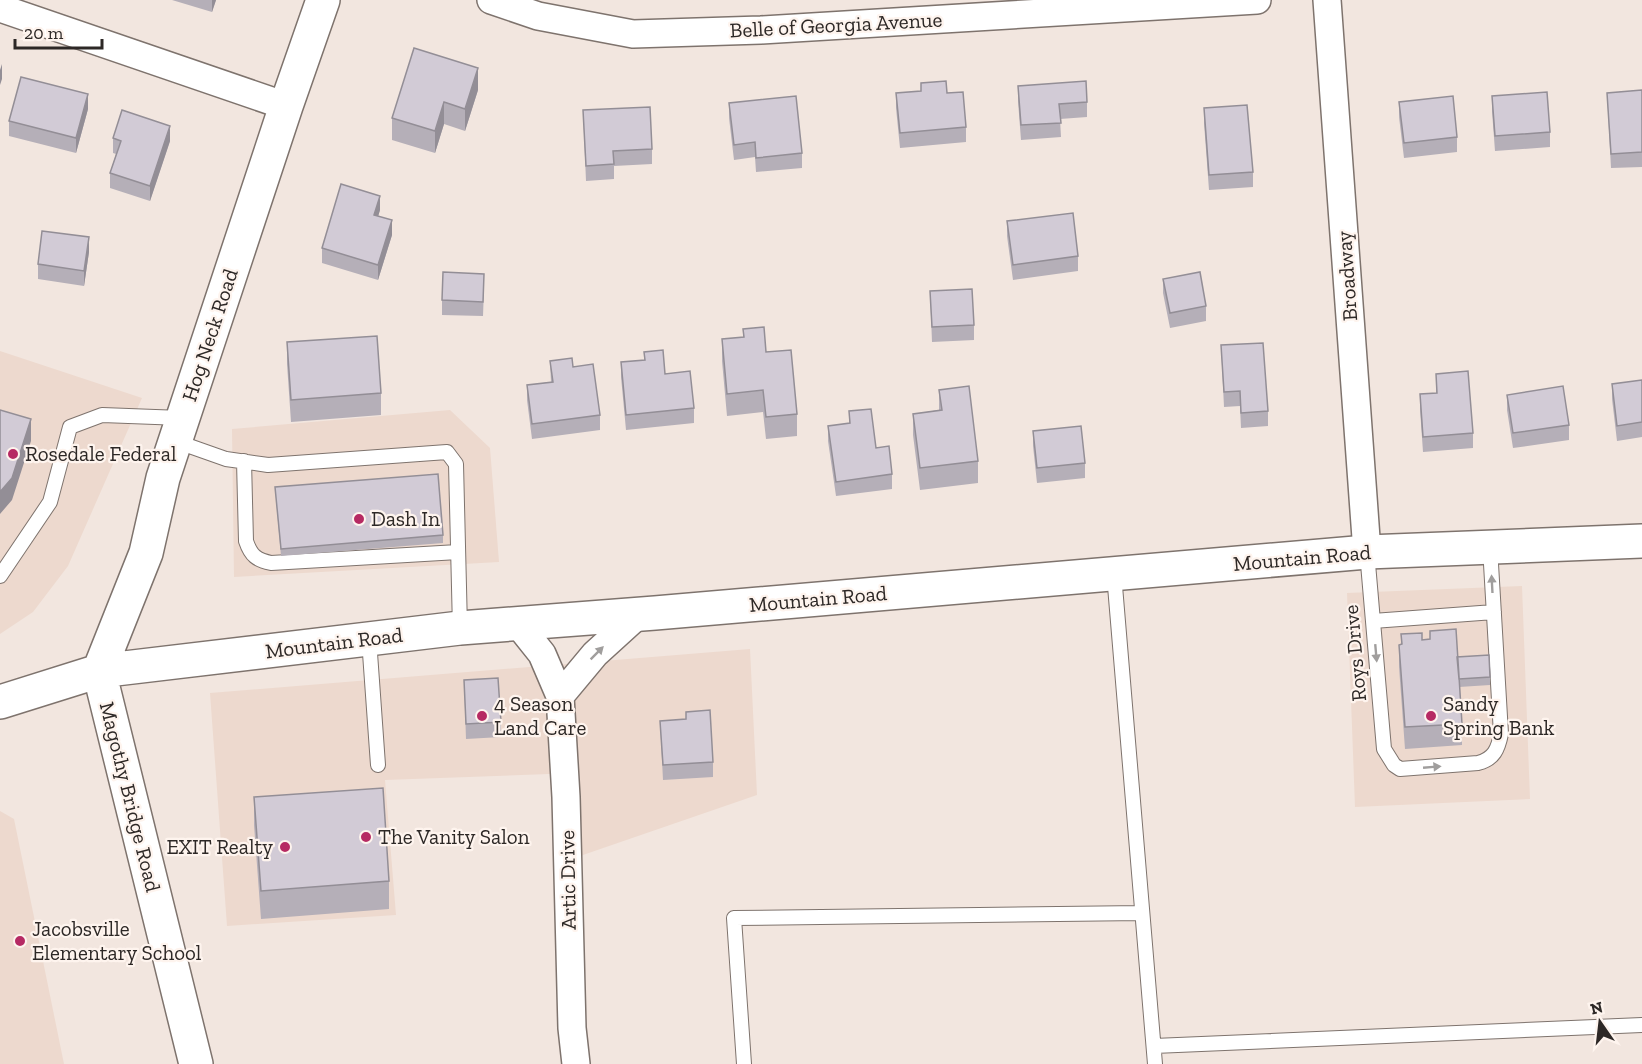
<svg xmlns="http://www.w3.org/2000/svg" width="1642" height="1064" font-family="'Zilla Slab',serif">
  <style>
    .built { fill: #edd9ce }
    .lines { fill: none; stroke-linecap: round; stroke-linejoin: round }
    .lane-casing { stroke: #7e736d; stroke-width: 16 }
    .street-casing { stroke: #7e736d; stroke-width: 30 }
    .secondary-casing { stroke: #7e736d; stroke-width: 36 }
    .lane { stroke: #fff; stroke-width: 14 }
    .street { stroke: #fff; stroke-width: 27 }
    .secondary { stroke: #fff; stroke-width: 33 }
    .wall { fill: #b5afb8 }
    .shaded-wall { fill: #938e96 }
    .building { fill: #d2cbd6; stroke: #938e96; stroke-width: 1.5 }
    .oneway { fill: #a09e9d }
    .poi-dot { fill: #b62a63; stroke: #fef4ee; stroke-width: 2 }
    .labels { text-anchor: middle; stroke-width: 4.5; stroke-linejoin: round; paint-order: stroke }
    .street-label { font-size: 21px; fill: #2d2826; stroke: #fef4ee }
    .poi-label { font-size: 21px; fill: #2d2826; stroke: #fef4ee; text-anchor: start }
  </style>
  <rect width="100%" height="100%" fill="#f2e6df"/>
  <path class="built" d="M0,351l142,47 -74,168 -35,46 -33,22z
    M450,410l40,38 9,114 -265,15 -2,-148z
    M1522,586l8,213 -175,8 -8,-214z
    M750,649l7,146 -177,61 -4,-83 -191,7 11,135 -169,11 -17,-233z
    M0,811l14,8 50,245h-64z"/>
  <g class="lines">
    <defs>
      <path id="lane" d="M175,441l51,18 42,6 179,-13 9,12 4,164
        M244,461l2,80c5,15 11,19 25,22l187,-11
        M1367,552l17,197 10,16 6,4 78,-6c16,-4 20,-14 23,-29l-11,-187
        M1114,574l41,490
        M0,576l50,-74 20,-75 32,-12 80,3
        M1373,621l121,-9
        M369,639l9,126
        M1154,1046l488,-21
        M744,1064l-10,-146 408,-5"/>
      <path id="street" d="M491,0l47,16 95,18 128,-4 496,-30
        M1327,0l40,552
        M0,8l286,98
        M518,624l24,30 18,42 6,101 6,231 4,36
        M560,696l35,-42 44,-40"/>
      <path id="secondary" d="M0,702l99,-31 361,-43 195,-15 712,-61 275,-11
        M196,1064l-97,-393 47,-118 17,-75 123,-372 37,-106"/>
    </defs>
    <use href="#lane" class="lane-casing"/>
    <use href="#street" class="street-casing"/>
    <use href="#secondary" class="secondary-casing"/>
    <use href="#lane" class="lane"/>
    <use href="#street" class="street"/>
    <use href="#secondary" class="secondary"/>
  </g>
  <path class="wall" d="M172,0h44l-4,12z
    M1018,86l69,16v15l-27,2 1,18 -40,3 -3,-39z
    M478,90l-13,41 -21,-7 -9,29 -43,-13v-22z
    M1642,90v77l-31,1 -4,-75z
    M896,93h51l19,34v15l-66,6 -4,-40z
    M1492,96l58,36v15l-55,4 -3,-40z
    M1399,102l58,35v15l-53,6 -5,-41z
    M729,103l73,50v15l-46,4 -1,-15 -21,3 -5,-42z
    M1204,108l49,64v15l-44,3 -5,-67z
    M88,109l-12,44 -67,-17v-15z
    M583,110l69,39v15l-38,2v13l-28,2z
    M113,138l57,3 -20,60 -40,-13v-15l6,-19 -3,-1z
    M380,210l-2,6 14,19 -14,45 -56,-17v-15z
    M1007,221l71,35v15l-65,9 -6,-44z
    M89,252l-5,34 -46,-7v-15z
    M1163,279l43,27v15l-36,7 -7,-35z
    M484,289l-1,27 -41,-1v-15z
    M930,291l44,34v15l-42,2z
    M743,329l23,23 31,62v22l-31,3 -3,-27 -36,4 -5,-55v-22l21,-1z
    M287,342l94,51v22l-90,7 -4,-58z
    M1221,345l47,66v15l-27,2 -1,-22 -16,1z
    M644,352l21,22 29,34v15l-68,7 -5,-53v-15l23,-2z
    M550,361l23,6 27,48v15l-68,9 -5,-39v-15l24,-3z
    M1436,374l37,59v15l-50,4 -3,-43v-15l16,-1z
    M1642,380v57l-25,4 -5,-42v-15z
    M939,390l39,71v22l-58,7 -7,-55v-21l26,-4z
    M1507,395l62,30v15l-56,8 -6,-38z
    M849,411l27,37 16,26v15l-56,7 -8,-55v-15l21,-3z
    M1033,431l52,32v15l-48,5 -4,-37z
    M275,487l168,48v8l-162,13z
    M1430,631l27,26 33,20v8l-31,2 3,37v21l-57,4 -6,-82v-22h2v-11l21,6 8,-1z
    M464,680l37,42v15l-35,2z
    M660,721l53,41v15l-50,3z
    M254,797l135,84v28l-128,10 -7,-94z"/>
  <path class="shaded-wall" d="M212,0h4l-4,12z
    M2,64v15l-2,6v-15z
    M478,68v22l-13,41v-22z
    M88,94v15l-12,44v-15z
    M444,102v22l-9,29v-22z
    M170,126v15l-20,60v-15z
    M380,196v14l-6,20v-15z
    M392,220v15l-14,45v-15z
    M89,237v15l-5,34v-15z
    M31,419v22l-19,59 -12,14v-22z"/>
  <path class="building" d="M414,48l64,20 -13,41 -21,-7 -9,29 -43,-13z
    M21,77l67,17 -12,44 -67,-17z
    M946,81l1,12 16,-1 3,35 -66,6 -4,-40 25,-2v-8z
    M1086,81l1,21 -28,2 2,19 -40,2 -3,-39z
    M1642,90v62l-31,2 -4,-61z
    M1547,92l3,40 -55,4 -3,-40z
    M796,96l6,57 -46,5 -1,-16 -21,3 -5,-42z
    M1453,96l4,41 -53,6 -5,-41z
    M1247,105l6,67 -44,3 -5,-67z
    M650,107l2,42 -39,2 1,13 -28,2 -3,-56z
    M122,110l48,16 -20,60 -40,-13 11,-32 -8,-3z
    M341,184l39,12 -6,19 18,5 -14,45 -56,-17z
    M1073,213l5,43 -65,9 -6,-44z
    M42,231l47,6 -5,34 -46,-7z
    M443,272l41,2 -1,28 -41,-2z
    M1200,272l6,34 -36,7 -7,-34z
    M972,289l2,36 -42,2 -2,-36z
    M764,327l2,25 25,-2 6,64 -31,3 -3,-27 -36,4 -5,-55 22,-2 -1,-8z
    M377,336l4,57 -90,7 -4,-58z
    M1263,343l5,68 -27,2 -1,-22 -16,1 -3,-47z
    M663,350l2,24 25,-3 4,37 -68,7 -5,-53 24,-2 -1,-8z
    M572,358l1,9 20,-3 7,51 -68,9 -5,-39 26,-3 -3,-21z
    M1468,371l5,62 -50,4 -3,-43 17,-1 -1,-19z
    M1642,380v42l-25,4 -5,-42z
    M969,386l9,75 -58,7 -7,-54 29,-4 -3,-20z
    M1563,386l6,39 -56,8 -6,-38z
    M871,409l5,39 13,-2 3,28 -56,8 -8,-56 22,-3 -1,-12z
    M0,410l31,9 -19,59 -12,14z
    M1081,426l4,37 -48,5 -4,-37z
    M438,474l5,61 -162,14 -6,-62z
    M1456,629l6,95 -57,3 -6,-82 3,-1 -1,-10 21,-1v7l8,-1v-8z
    M1489,655l1,22 -31,2 -2,-22z
    M498,678l3,44 -35,2 -2,-44z
    M710,710l3,52 -50,3 -3,-44 26,-2v-7z
    M383,788l6,93 -128,10 -7,-94z"/>
  <defs><path id="oneway-solid" d="M-6-.8H1V-3.2L6.5 0L1 3.2V.8H-6Z" transform="scale(1.5)"/></defs>
  <g class="oneway">
    <use href="#oneway-solid" transform="translate(1492 584) rotate(-93)"/>
    <use href="#oneway-solid" transform="translate(597 653) rotate(-45)"/>
    <use href="#oneway-solid" transform="translate(1376 653) rotate(85)"/>
    <use href="#oneway-solid" transform="translate(1432 767) rotate(-5)"/>
  </g>
  <g class="poi-dot">
    <circle cx="13" cy="454" r="6"/>
    <circle cx="359" cy="519" r="6"/>
    <circle cx="482" cy="716" r="6"/>
    <circle cx="1431" cy="716" r="6"/>
    <circle cx="366" cy="837" r="6"/>
    <circle cx="285" cy="847" r="6"/>
    <circle cx="20" cy="941" r="6"/>
  </g>
  <g class="labels">
    <g class="street-label">
      <text transform="translate(836 25) rotate(-3)" y="7">Belle of Georgia Avenue</text>
      <text transform="translate(1347 276) rotate(-94)" y="7">Broadway</text>
      <text transform="translate(210 335) rotate(-72)" y="7">Hog Neck Road</text>
      <text transform="translate(1302 558) rotate(-5)" y="7">Mountain Road</text>
      <text transform="translate(818 599) rotate(-5)" y="7">Mountain Road</text>
      <text transform="translate(334 643) rotate(-7)" y="7">Mountain Road</text>
      <text transform="translate(1355 653) rotate(-95)" y="7">Roys Drive</text>
      <text transform="translate(130 797) rotate(76)" y="7">Magothy Bridge Road</text>
      <text transform="translate(568 880) rotate(-91)" y="7">Artic Drive</text>
    </g>
    <g class="poi-label">
      <text x="25" y="461">Rosedale Federal</text>
      <text x="371" y="526">Dash In</text>
      <text x="494" y="711">4 Season<tspan x="494" dy="24">Land Care</tspan></text>
      <text x="1443" y="711">Sandy<tspan x="1443" dy="24">Spring Bank</tspan></text>
      <text x="378" y="844">The Vanity Salon</text>
      <text x="273" y="854" text-anchor="end">EXIT Realty</text>
      <text x="32" y="936">Jacobsville<tspan x="32" dy="24">Elementary School</tspan></text>
    </g>
  </g>
  <g transform="translate(1600 1022) rotate(346)" stroke="#fef4ee" stroke-width="4.5" paint-order="stroke">
  <path d="M0-4.5L10 22L0 15L-10 22Z" fill="#2d2826"/>
  <text y="-9" font-size="16" font-weight="bold" text-anchor="middle" fill="#2d2826">N</text>
  </g>
  <path d="M15 39v9h87v-9" fill="none" stroke="#2d2826" stroke-width="3"/>
  <text x="24" y="39" font-size="18" fill="#2d2826" stroke="#fef4ee" stroke-width="4.5" paint-order="stroke">20 m</text>
</svg>
